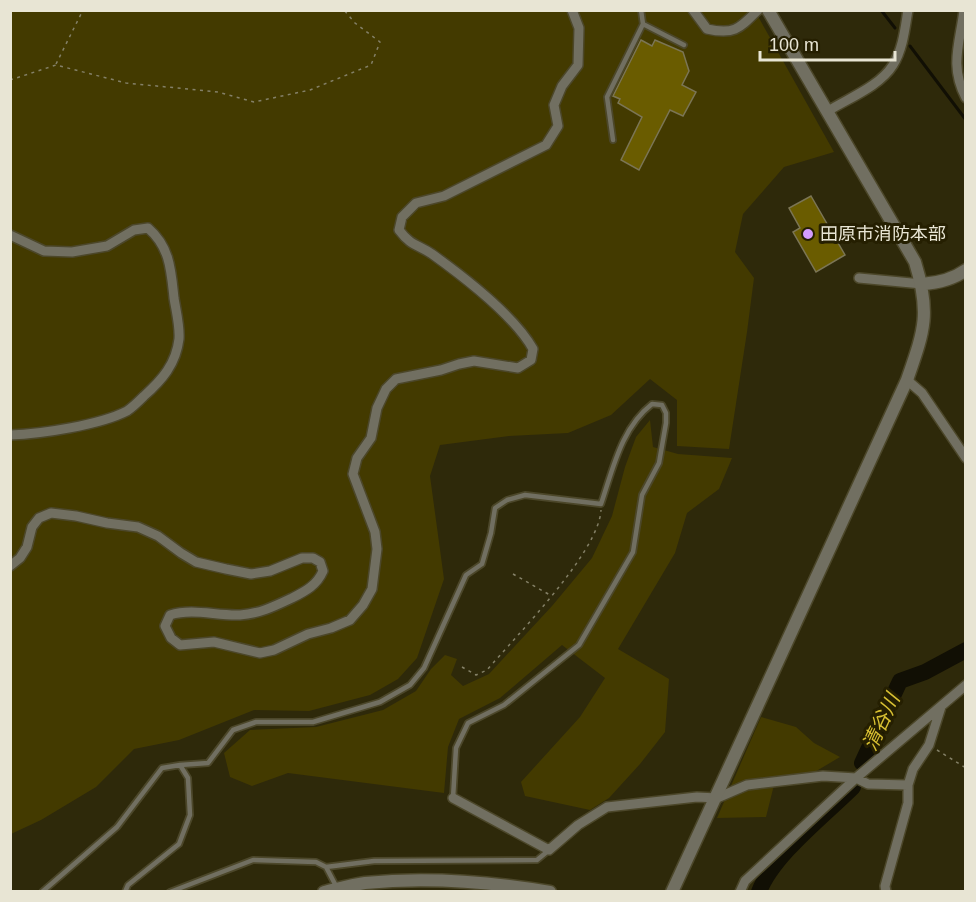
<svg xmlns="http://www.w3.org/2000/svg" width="976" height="902" font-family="Helvetica,'Noto Sans JP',sans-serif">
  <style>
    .green { fill: #433a00 }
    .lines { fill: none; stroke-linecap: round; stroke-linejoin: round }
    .stream { stroke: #110f04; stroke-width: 3 }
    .river { stroke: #110f04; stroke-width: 16 }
    .building { fill: #6a5c00; stroke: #7b7555; stroke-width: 1.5 }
    .service-casing { stroke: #4c472a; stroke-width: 8 }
    .minor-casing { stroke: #4c472a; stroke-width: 12 }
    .tertiary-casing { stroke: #4c472a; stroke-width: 15 }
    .path { stroke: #848067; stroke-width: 1.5; stroke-dasharray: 3 4.5; stroke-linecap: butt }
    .service { stroke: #716f61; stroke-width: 4.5 }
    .minor { stroke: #716f61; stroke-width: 9 }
    .tertiary { stroke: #716f61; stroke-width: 12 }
    .poi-dot { fill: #d39cfd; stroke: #251f01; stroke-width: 2 }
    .labels { text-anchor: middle; stroke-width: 6; stroke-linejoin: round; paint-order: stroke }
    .poi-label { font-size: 18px; fill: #e8e5d4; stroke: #251f01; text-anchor: start }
    .water-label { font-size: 20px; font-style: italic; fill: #d8c032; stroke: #251f01 }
  </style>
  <rect width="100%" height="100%" fill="#2e290a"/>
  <path class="green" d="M10,11h745l79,141 -50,15 -41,47 -8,38 19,26 -7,54 -18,117 -52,-3v-46l-27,-21 -39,36 -43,18 -59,3 -69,9 -10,31 14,103 -27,79 -19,21 -28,16 -61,16 -55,-1 -75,30 -45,9 -38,38 -55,33 -30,14z
    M650,420l3,27 25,7 54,4 -13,31 -32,24 -12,40 -57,96 51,30 -4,53 -25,32 -31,34 -19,12 -65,-14 -4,-14 59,-65 25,-39 -43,-33 -62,53 -41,21 -11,28 -4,46 -156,-20 -36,13 -22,-9 -6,-24 26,-23 66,-3 67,-17 33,-19 15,-22 14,-14 12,4 -6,16 12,11 26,-12 63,-68 40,-48 20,-42 13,-49 11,-30z
    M761,717l35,10 18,16 26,14 -27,16 -37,4 -10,40 -49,1z"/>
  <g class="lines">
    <path class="stream" d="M881,10l14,18
      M910,46l56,74"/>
    <path class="river" d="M862,763l38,-82 25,-9 41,-22
      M759,892c13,-36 66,-77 94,-105"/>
  </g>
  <path class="building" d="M641,40l11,6 3,-6 28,12 6,19 -7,14 14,7 -13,24 -13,-6 -31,60 -18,-10 21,-43 -24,-14 2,-4 -7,-3z
    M811,196l34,59 -29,17 -23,-40 7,-4 -11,-20z"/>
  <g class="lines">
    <defs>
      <path id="service" d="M641,10l2,14 41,21
        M613,140l-6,-43 36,-73
        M180,765l28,-2 25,-33 23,-8h57l67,-20 30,-17 14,-17 42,-93 16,-11 9,-31 4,-25 12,-8 18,-5 76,9c12,-35 20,-76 51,-100l10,1 4,8v10l-7,40 -17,32 -9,57 -54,93 -75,60 -36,18 -12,25 -3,50
        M326,867l48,-6 163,-1 11,-9
        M42,892l75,-65 45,-59 18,-3 8,13 2,37 -11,29 -51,41 -3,7
        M170,892l83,-32 63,2 10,5 10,19"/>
      <path id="minor" d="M693,10l14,19c27,6 32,0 51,-19
        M964,10c-4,33 -15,56 2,88
        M828,111c21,-13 52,-25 65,-46 10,-16 12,-37 15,-55
        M10,235l34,16 28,1 35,-6 27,-16 14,-2c22,19 23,42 26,70 2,13 6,28 5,41 -3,25 -17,41 -35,57 -5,5 -11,11 -17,15 -27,14 -86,23 -117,24
        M859,278l63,6
        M907,380l15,13 44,65
        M10,566l10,-8 7,-11 5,-20 7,-9 12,-5 25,3 31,7 31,4 20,9 23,17 15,9 30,7 25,5 19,-3 32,-13h11l7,4 3,9c-6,14 -17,20 -31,27 -17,8 -33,16 -52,17 -24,1 -47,-7 -70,0l-5,11 6,12 9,7 34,-3 46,11 14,-3 34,-16 23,-6 19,-8 13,-15 9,-16 5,-40 -2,-17 -22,-58 4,-16 14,-20 6,-30 9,-19 10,-10 45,-9 18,-6 15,-3 44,7 13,-8 2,-11c-19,-34 -69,-72 -101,-95 -15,-10 -21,-8 -33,-24l3,-13 14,-14 28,-7 102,-51 12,-19 -4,-21 8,-19 16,-21 1,-37 -7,-18
        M453,798l96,52 29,-25 29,-18 90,-10 20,1 30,-13 76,-9 33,2 12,6 40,1
        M740,892l5,-11 111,-103 110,-93
        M886,892l-1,-6 23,-83v-18l5,-16 16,-24 12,-38"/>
      <path id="tertiary" d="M922,284c16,-1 30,-4 44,-14
        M324,892c13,-3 27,-7 41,-9 61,-6 126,-1 185,9
        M672,892l235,-512c17,-49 24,-66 8,-118l-147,-252"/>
    </defs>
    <use href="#service" class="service-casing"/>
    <use href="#minor" class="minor-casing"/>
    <use href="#tertiary" class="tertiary-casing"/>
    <path class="path" d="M56,64l27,-54
      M10,80l46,-15 70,18 92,9 36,10 56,-12 61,-25 9,-23 -25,-19 -11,-13
      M513,574l37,21
      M462,667l14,8 11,-5c29,-34 112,-118 114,-160
      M937,750l29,18"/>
    <use href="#service" class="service"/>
    <use href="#minor" class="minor"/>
    <use href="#tertiary" class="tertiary"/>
  </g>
  <circle class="poi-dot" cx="808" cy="234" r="6"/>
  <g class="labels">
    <g class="poi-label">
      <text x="820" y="240">田原市消防本部</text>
    </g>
    <g class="water-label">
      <text transform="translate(881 722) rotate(-65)" y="7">清谷川</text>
    </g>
  </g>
  <rect width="976" height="902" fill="none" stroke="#e8e5d4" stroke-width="24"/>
  <path d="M760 51v9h135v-9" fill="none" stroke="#e8e5d4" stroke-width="3"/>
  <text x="769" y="51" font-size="18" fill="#e8e5d4" stroke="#251f01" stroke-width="4.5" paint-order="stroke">100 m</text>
</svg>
